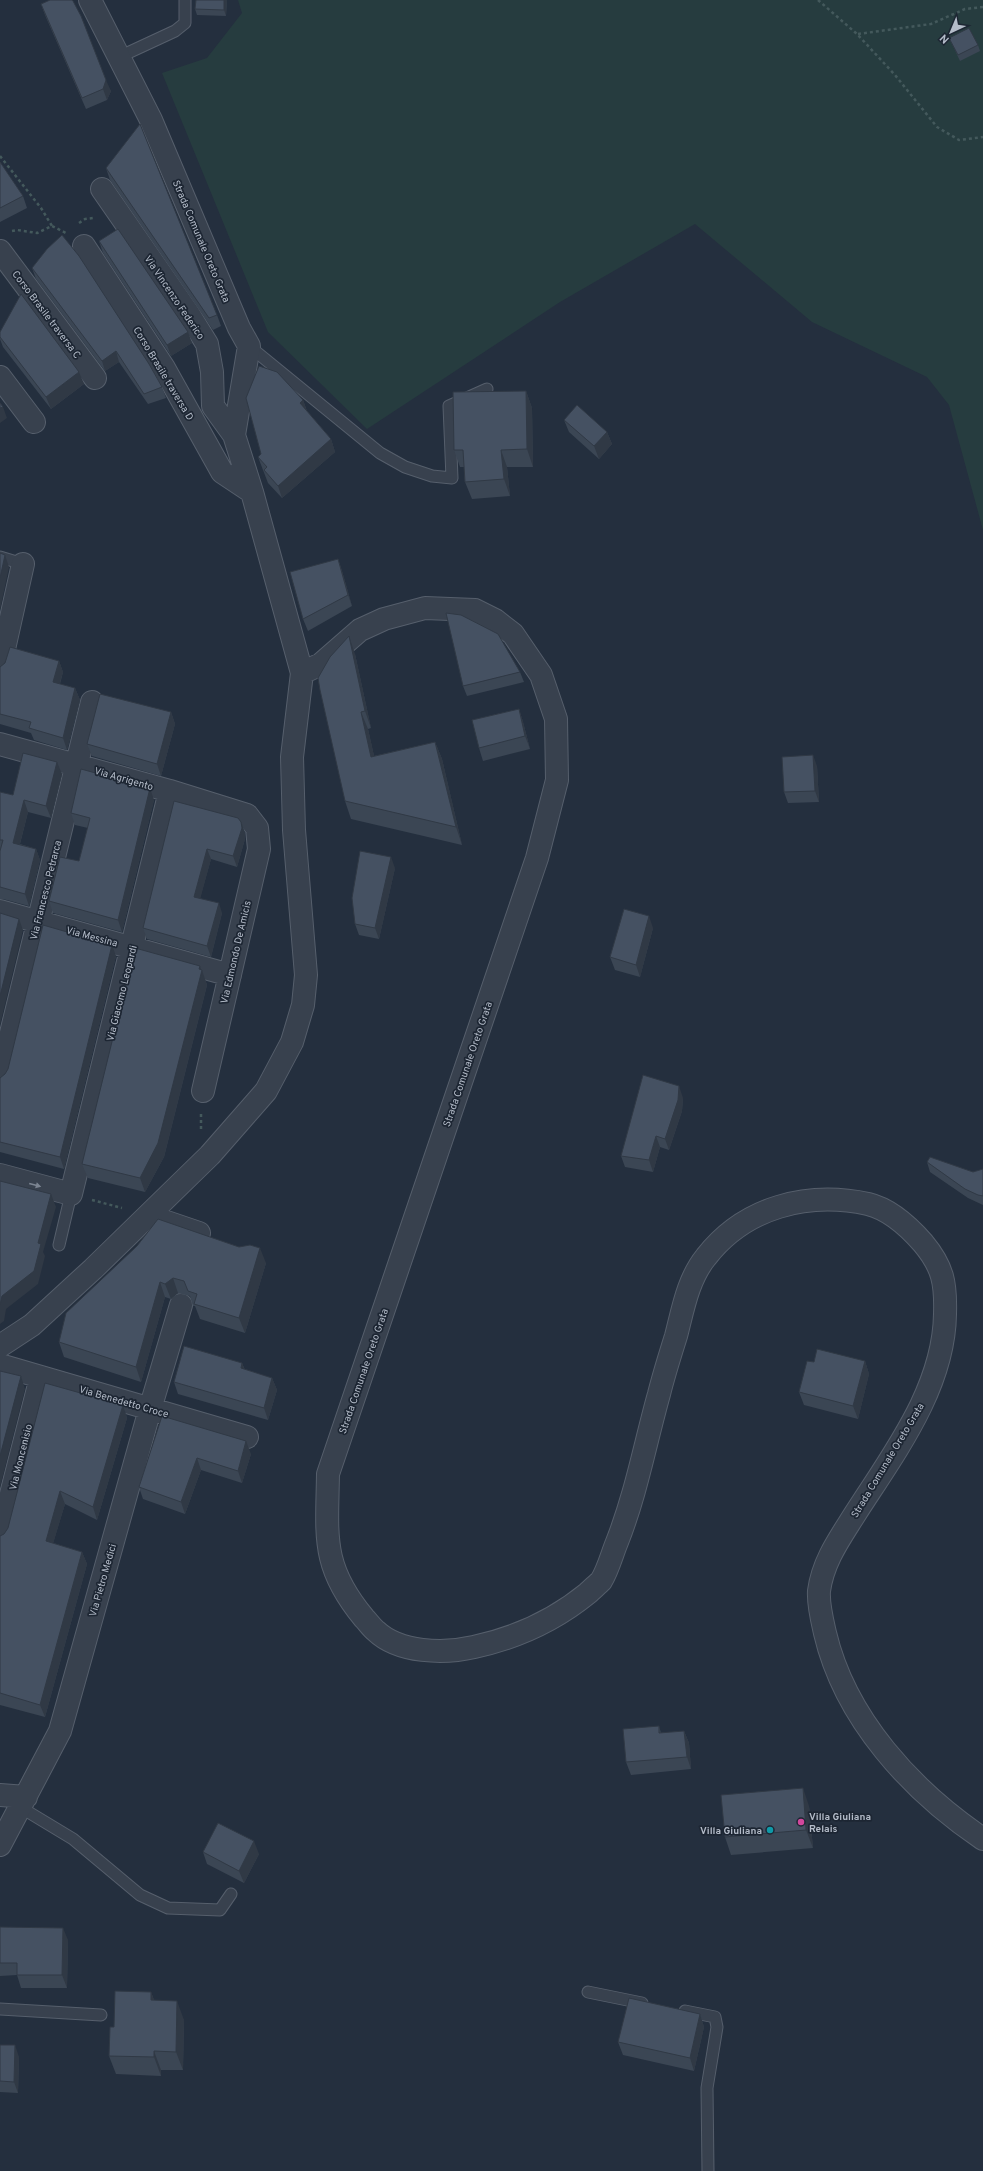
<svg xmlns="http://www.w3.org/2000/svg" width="983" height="2171" font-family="Overpass,sans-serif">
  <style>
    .green { fill: #263c3f }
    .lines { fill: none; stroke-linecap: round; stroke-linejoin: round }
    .lane-casing { stroke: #565f6c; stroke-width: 13 }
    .street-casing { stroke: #565f6c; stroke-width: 24 }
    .path { stroke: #44595c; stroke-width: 2.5; stroke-dasharray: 3 3; stroke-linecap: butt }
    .lane { stroke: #38414e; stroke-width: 11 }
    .street { stroke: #38414e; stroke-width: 22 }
    .wall { fill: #3b4654 }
    .shaded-wall { fill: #303945 }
    .building { fill: #455162; stroke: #303945 }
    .oneway { fill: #7c8592 }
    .hotel-dot { fill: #d1479c; stroke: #1d2633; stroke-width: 1.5 }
    .culture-dot { fill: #0f9aa8; stroke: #1d2633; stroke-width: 1.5 }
    .labels { text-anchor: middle; stroke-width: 3.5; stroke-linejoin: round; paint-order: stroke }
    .street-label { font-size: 10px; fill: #b4bcc9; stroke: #1d2633 }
    .poi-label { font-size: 10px; font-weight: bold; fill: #b4bcc9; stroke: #1d2633; text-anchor: start }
  </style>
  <rect width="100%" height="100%" fill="#242f3e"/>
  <path class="green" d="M238,0h745v530l-34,-125 -22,-28 -115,-55 -117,-98 -135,78 -193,127 -99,-97 -106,-259 45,-15 35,-45z"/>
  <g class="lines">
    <defs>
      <path id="lane" d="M119,57l56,-26 10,-8v-23
        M249,346l131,107 25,14 27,9 20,2 -3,-72 38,-17
        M0,557l23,7
        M59,1245l12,-51
        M20,1807l53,32 67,56 28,13 52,2 11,-16
        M588,1992l54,11
        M0,2009l101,6
        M685,2011l30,6 2,10 -10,61 1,83"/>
      <path id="street" d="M102,189l86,124 19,31 5,28 1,34 21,29
        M84,246l80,122 58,104 30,20
        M0,251l95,127
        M0,377l34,45
        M0,667l23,-103
        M302,673l19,-9 39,-34 24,-11 41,-11 50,2 20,10 18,14 28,41 15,44 1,61 -20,78 -209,616c-1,63 -7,92 36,144 4,4 7,9 12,13 23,22 68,23 98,16 42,-9 81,-27 114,-54 2,-2 11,-10 13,-12 7,-11 11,-27 16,-39 19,-48 28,-98 42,-148 5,-20 11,-39 17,-58 7,-27 12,-57 30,-79 39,-50 101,-66 162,-53 21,5 41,23 55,39 20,24 23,40 22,71 -1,74 -51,139 -90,200 -15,24 -32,47 -36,77 -1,13 3,29 6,42 20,86 87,158 158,206
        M0,744l170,47 77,24 10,13 2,21 -56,242
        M0,911l230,64
        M0,1078l92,-376
        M0,1175l71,19 99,-403
        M149,1216l50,17
        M0,1346l32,-21 61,-56 117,-114 56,-64 26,-49 11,-37 3,-30 -12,-145 -2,-73 10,-84 -50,-181 -18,-57 15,-89 -10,-18 -88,-208 -61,-120
        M0,1365l247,72
        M0,1537l41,-160
        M0,1795l26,2
        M0,1845l60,-114 90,-322 31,-104"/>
    </defs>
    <use href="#lane" class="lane-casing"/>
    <use href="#street" class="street-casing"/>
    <path class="path" d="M818,0l39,34 38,41 42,52 22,13 24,-3
      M858,34l73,-10 34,-15 18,-2
      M0,156l41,52 11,18
      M79,223l6,-4 8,-1
      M12,231l5,-1 20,3 15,-7 14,7
      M201,1114v16
      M92,1200l30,8"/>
    <use href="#lane" class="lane"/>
    <use href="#street" class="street"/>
  </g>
  <path class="wall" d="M196,0h31l-1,16 -29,-1 -2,-6z
    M41,4l70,87 -4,9 -21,9 -41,-94z
    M949,38l29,7 2,6 -20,10 -8,-17z
    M0,162l23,34 4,12 -27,14z
    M106,168l111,147 4,11 -8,4 -103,-150z
    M99,241l93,102 -21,13 -68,-103z
    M32,268l130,119 4,11 -18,6 -29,-42 -14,9 -69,-92z
    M0,332l84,52 -33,25 -48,-62 -3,-8z
    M526,391l6,17 1,59h-26l3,29 -38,3 -7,-17 -1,-15h-4l-6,-17z
    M303,400l4,11 24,28 4,13 -53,46 -14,-15 -10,-26 3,-3z
    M564,420l43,12 5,12 -13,15 -30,-27z
    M338,559l4,12 10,35 -44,25 -5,-12z
    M355,654l16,74 -3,1 6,27 61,-14 7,17 20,86 -111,-26 -6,-18z
    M59,661l4,11 -3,12 15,4 5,12 -13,50 -33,-10 -3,-7 -31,-9v-57z
    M520,672l4,10 -57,14 -4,-10z
    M519,709l4,13 7,27 -47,12 -4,-13z
    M171,712l4,12 -14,52 -69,-20 -5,-12z
    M817,766l2,36 -31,1 -4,-11z
    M62,774l-11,44 -23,-6 -8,32 16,5 4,11 -11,46 -26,-7h-3v-107l13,3z
    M154,800l-32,132 -69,-19 -4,-12 30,-40 9,-33 -13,-3 -4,-12z
    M174,801l67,21 4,11v6l-8,28 -26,-8 -11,39 22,15 -11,44 -64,-18 -4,-11z
    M395,868l-16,71 -20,-4 -4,-11z
    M653,928l-13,49 -25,-7 -5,-13z
    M116,956l-52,213 -64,-17v-74l5,-4z
    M200,966l1,4h1l5,15 -43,172 -19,35 -57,-14 -6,-14z
    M683,1098l-1,13 -13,39 -9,-3 -7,25 -28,-5 -4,-11z
    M927,1162l46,10 10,-3v36l-15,-7 -38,-26z
    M137,1246l129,17 -21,70 -45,-14 -5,-13h-2l-3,-10 -12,-3 -7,6 -6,-2 -24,85 -77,-25 -5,-15z
    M865,1361l4,13 -11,45 -54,-14 -5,-13 15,-30z
    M242,1363l3,7 27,8 5,12 -9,30 -90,-26 -4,-12z
    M123,1405l4,13 -30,102 -32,-16 -12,39 29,9 5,12 -42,153 -45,-12v-169l4,-2z
    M162,1416l89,38 -9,29 -41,-13 -16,44 -42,-15 -4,-12z
    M659,1726l2,7 23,-2 5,12 2,26 -60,6 -5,-13z
    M809,1806l4,42 -82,7 -6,-18z
    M203,1852l56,2 -15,29 -37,-19z
    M0,1927l68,13 -1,48h-46l-4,-13 -17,1z
    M151,1992l3,8 30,20 -1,50h-22v6l-45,-2 -7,-18 5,-29z
    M700,2014l4,13 -10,44 -71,-16 -5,-13z
    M0,2045l19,12 -1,36 -18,-1z"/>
  <path class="shaded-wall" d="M224,0h3l-1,16 -2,-6z
    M106,80l5,11 -4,9 -4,-11z
    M188,332l4,11 -21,13 -4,-11z
    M116,351l3,11 -14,9 -3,-10z
    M79,372l5,12 -33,25 -5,-12z
    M526,391l6,17 1,59 -6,-18z
    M303,400l4,12 -7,-9z
    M3,407l4,11 -7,5v-15z
    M607,432l5,12 -13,15 -5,-13z
    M331,439l4,13 -53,46 -4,-12z
    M501,450l6,17 3,29 -6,-17z
    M5,555l4,12 -9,43v-32z
    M338,559l4,12 10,35 -4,-11z
    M349,636l6,18 16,74 -6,-17z
    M59,661l4,11 -6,21 -4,-11z
    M75,688l5,12 -13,50 -4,-12z
    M519,709l4,13 7,27 -5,-13z
    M171,712l4,12 -14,52 -4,-12z
    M361,712l7,17 10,45 -7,-17z
    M435,742l7,17 20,86 -6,-18z
    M813,755l4,11 2,36 -4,-11z
    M57,762l5,12 -11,44 -5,-12z
    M150,788l4,12 -32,132 -4,-12z
    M24,800l4,12 -11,43 -4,-12z
    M241,822l4,11v6l-8,28 -4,-11z
    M36,849l4,11 -11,46 -4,-12z
    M207,849l4,10 -13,48 -4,-10z
    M391,857l4,11 -16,71 -4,-11z
    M219,903l3,10 -11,44 -4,-11z
    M649,916l4,12 -13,49 -4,-12z
    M19,919l4,11 -23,95v-29z
    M112,945l4,11 -52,213 -4,-12z
    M200,966l2,6v-2l5,15 -43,172 -19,35 -5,-14z
    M679,1086l4,12 -1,13 -13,39 -4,-11z
    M656,1136l4,11 -7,25 -4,-12z
    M51,1194l5,13 -13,45 2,4 -7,28 -32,25 -2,12 -4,3v-19l2,-9 36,-53z
    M260,1248l6,15 -21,70 -6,-15z
    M173,1278l5,15 -7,6 -6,-15z
    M160,1282l5,15 -24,85 -5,-15z
    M865,1361l4,13 -11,45 -5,-13z
    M242,1363l5,13 -6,-8z
    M21,1376l4,13 -25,98v-31z
    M272,1378l5,12 -9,30 -4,-12z
    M123,1405l4,13 -30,102 -4,-13z
    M246,1441l5,13 -9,29 -4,-12z
    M197,1458l4,12 -16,44 -4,-12z
    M60,1491l5,13 -15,50 -4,-13z
    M82,1552l5,12 -42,153 -5,-12z
    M684,1731l5,12 2,26 -4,-12z
    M803,1788l6,18 4,42 -7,-18z
    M254,1841l5,13 -15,29 -5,-12z
    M63,1928l5,12 -1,48 -5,-13z
    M151,1992l7,19 -7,-11z
    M177,2001l7,19 -1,50 -7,-18z
    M700,2014l4,13 -10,44 -4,-13z
    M15,2045l4,12 -1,36 -4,-11z
    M154,2051l7,19v6l-7,-19z"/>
  <path class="building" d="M50,0h22l1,1 8,15 25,64 -3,9 -21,9 -41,-94z
    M196,0h28v10l-29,-1z
    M969,28l9,17 -20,10 -9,-17z
    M140,124l77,191 -8,3 -103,-150z
    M0,162l23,34 -23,12z
    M118,229l70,103 -21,13 -68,-104z
    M62,235l17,21 70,108 13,23 -18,7 -28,-43 -14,10 -70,-93 15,-19z
    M21,294l58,78 -33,25 -46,-60v-5z
    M259,366l18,6 26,28 -3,3 31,36 -53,47 -14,-16 3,-3 -9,-10 3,-3 -15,-56z
    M526,391l1,58 -26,1 3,29 -39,3 -2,-32h-9l-1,-58z
    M0,403l3,4 -3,1z
    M577,405l30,27 -13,14 -30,-26z
    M0,553l5,2 -5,23z
    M338,559l10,36 -45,24 -13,-47z
    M446,613l15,2 37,19 22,38 -57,14z
    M349,636l16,75 -4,1 10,45 64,-15 21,85 -111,-26 -25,-111 -2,-12 12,-21z
    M10,647l49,14 -6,21 22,6 -12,50 -34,-10 2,-6 -31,-8v-47l5,-4z
    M100,694l71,18 -14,52 -70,-20z
    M519,709l6,27 -46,12 -7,-28z
    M23,753l34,9 -11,44 -22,-6 -11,43 23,6 -11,45 -25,-7v-36l3,-11h-3v-48l13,3z
    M813,755l2,36 -31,1 -2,-35z
    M81,769l69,19 -32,132 -69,-19 11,-44 19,4 11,-43 -19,-5z
    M174,801l64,17 3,4 1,6 -9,28 -26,-7 -13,48 25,6 -12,43 -64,-18z
    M360,851l31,6 -16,71 -20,-4 -3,-26z
    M624,909l25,7 -13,49 -26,-8z
    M0,913l19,6 -19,77z
    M43,925l69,20 -52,212 -60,-15v-64l5,-4 3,-5z
    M135,948l65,18 -1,3 3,1 -44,173 -18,35 -58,-14z
    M643,1075l36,11 -1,14 -13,39 -9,-3 -7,24 -28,-4z
    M930,1157l43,15 10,-3v27l-5,-1 -13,-6 -38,-27z
    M0,1181l51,13 -13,49 3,1 -7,27 -32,25 -2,9z
    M158,1219l81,28 11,-2 10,3 -21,70 -45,-14 3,-10 -9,-3 -4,-10 -11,-3 -8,6 -5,-2 -24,85 -77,-25 7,-29 71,-67z
    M184,1346l58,17 -1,5 31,10 -8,30 -90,-26z
    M817,1349l48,12 -12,45 -54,-14 8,-31 7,1z
    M0,1371l21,5 -21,80z
    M45,1383l78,22 -30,102 -33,-16 -14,50 36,11 -42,153 -40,-12v-157l4,-2 4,-6z
    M162,1416l84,25 -8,30 -41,-13 -16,44 -42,-15z
    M659,1726v7l25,-2 3,26 -61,5 -3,-33z
    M803,1788l3,42 -81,7 -4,-42z
    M218,1823l36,18 -15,30 -36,-19z
    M0,1927l63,1 -1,47h-45v-12h-17z
    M115,1991l36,1v8l26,1 -1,51 -22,-1v6l-45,-1 1,-29h4z
    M629,1998l71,16 -10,44 -72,-16z
    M0,2045h15l-1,37 -14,-1z"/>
  <defs><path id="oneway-solid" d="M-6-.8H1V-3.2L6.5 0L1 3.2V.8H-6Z"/></defs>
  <use class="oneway" href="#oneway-solid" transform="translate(35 1185) rotate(15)"/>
  <circle class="hotel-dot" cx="801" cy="1822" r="4"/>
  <circle class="culture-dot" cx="770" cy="1830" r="4"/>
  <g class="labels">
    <g class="street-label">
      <text transform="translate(202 241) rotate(67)" y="4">Strada Comunale Oreto Grata</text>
      <text transform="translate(175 297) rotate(56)" y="4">Via Vincenzo Federico</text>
      <text transform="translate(47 314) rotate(53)" y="4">Corso Brasile traversa C</text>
      <text transform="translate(164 373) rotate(59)" y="4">Corso Brasile traversa D</text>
      <text transform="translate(124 778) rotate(16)" y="4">Via Agrigento</text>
      <text transform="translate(45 890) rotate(-76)" y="4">Via Francesco Petrarca</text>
      <text transform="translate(92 936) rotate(15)" y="4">Via Messina</text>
      <text transform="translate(235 952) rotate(-77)" y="4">Via Edmondo De Amicis</text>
      <text transform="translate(121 993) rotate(-76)" y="4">Via Giacomo Leopardi</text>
      <text transform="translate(467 1064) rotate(-71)" y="4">Strada Comunale Oreto Grata</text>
      <text transform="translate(363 1371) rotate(-71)" y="4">Strada Comunale Oreto Grata</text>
      <text transform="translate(124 1401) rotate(16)" y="4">Via Benedetto Croce</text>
      <text transform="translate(20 1457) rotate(-76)" y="4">Via Moncenisio</text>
      <text transform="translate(887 1460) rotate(-59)" y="4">Strada Comunale Oreto Grata</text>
      <text transform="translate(102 1580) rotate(-74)" y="4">Via Pietro Medici</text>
    </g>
    <g class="poi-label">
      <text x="809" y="1820">Villa Giuliana<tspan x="809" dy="12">Relais</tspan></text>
      <text x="762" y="1834" text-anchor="end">Villa Giuliana</text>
    </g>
  </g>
  <g transform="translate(951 32) rotate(224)" stroke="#1d2633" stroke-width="3" paint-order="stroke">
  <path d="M0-3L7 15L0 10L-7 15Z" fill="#b4bcc9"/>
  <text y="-6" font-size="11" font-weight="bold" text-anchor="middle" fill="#b4bcc9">N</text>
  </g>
</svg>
